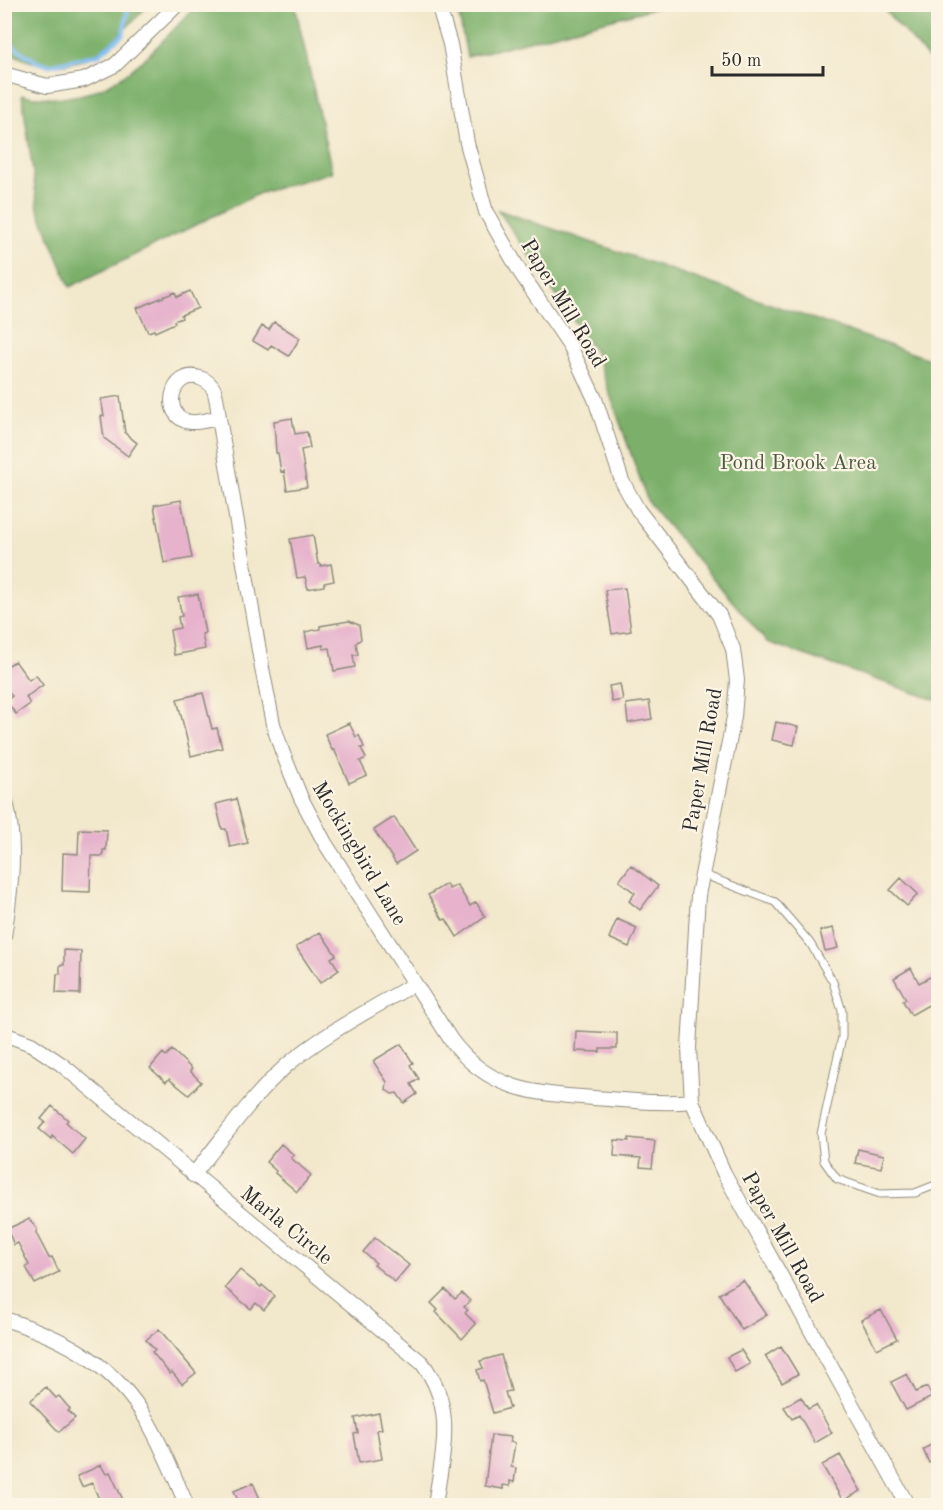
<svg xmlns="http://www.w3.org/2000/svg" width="943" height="1510" font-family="'Old Standard TT',serif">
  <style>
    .forest { fill: #7bb06b; stroke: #536e4b; stroke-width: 1.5 }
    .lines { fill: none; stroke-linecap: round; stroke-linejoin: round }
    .stream { stroke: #80bdf3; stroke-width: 4.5 }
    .building { fill: #e6b2cc }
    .lane-casing { stroke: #8e8a7c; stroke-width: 9 }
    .street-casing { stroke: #8e8a7c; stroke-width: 16 }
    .lane { stroke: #fff; stroke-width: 7 }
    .street { stroke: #fff; stroke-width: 14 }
    .labels { text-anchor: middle; stroke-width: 4.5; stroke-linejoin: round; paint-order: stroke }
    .street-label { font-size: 21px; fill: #2b2b2b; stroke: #fcf5e5 }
    .park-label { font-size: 21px; fill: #4c5b43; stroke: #fcf5e5 }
  </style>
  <rect width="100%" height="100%" fill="#fcf5e5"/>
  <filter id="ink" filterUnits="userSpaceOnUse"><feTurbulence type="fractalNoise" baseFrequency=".0167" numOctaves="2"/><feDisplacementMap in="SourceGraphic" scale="12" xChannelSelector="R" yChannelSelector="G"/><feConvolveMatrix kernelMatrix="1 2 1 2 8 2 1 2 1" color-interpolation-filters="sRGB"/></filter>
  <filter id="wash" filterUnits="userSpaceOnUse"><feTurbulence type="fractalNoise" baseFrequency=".008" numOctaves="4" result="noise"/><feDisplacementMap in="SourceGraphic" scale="24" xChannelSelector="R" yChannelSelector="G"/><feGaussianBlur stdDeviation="1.35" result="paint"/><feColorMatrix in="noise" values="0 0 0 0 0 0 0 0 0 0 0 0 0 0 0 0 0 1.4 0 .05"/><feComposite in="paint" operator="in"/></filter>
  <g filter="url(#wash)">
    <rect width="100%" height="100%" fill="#f2e8cc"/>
    <path class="forest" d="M198,4l97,1 37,167 -72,21 -190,94 -32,-78 -16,-114c87,16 121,-35 176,-91z
      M4,5l1,-1 144,1c-13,12 -37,39 -51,48 -28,16 -68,16 -93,-5z
      M457,5v-1l209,1 -199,52z
      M880,5h58v64z
      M498,210l440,152v339l-171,-59 -119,-140 -53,-150z"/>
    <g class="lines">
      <path class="stream" d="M4,32l9,14 24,16 13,3 49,-11 24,-20 6,-30"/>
    </g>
    <g id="blocks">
      <path class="building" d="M190,291l8,17 -17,7 1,3 -8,3 1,2 -20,9 -1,-2 -6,2 -11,-24 38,-16 2,5z
        M274,322l26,16 -11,18 -18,-11 -3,5 -15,-9 9,-15 7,4z
        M120,396l5,37 12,10 -9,13 -24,-18 -3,-22h3l-3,-17z
        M292,418l3,16 12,-2 3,16 -9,2 6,37 -20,3 -3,-19 -3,1 -3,-19h-2l-2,-32z
        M181,500l11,58 -28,5 -10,-58z
        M313,535l5,29h3v2l10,-2 3,17 -10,2v3l-16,3 -3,-12 -8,1 -7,-39z
        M625,588l6,43 -19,3 -7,-44z
        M198,594l7,39 -3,1 3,15 -31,6 -4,-25 10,-2 -2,-11 4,-1 -4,-19z
        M349,621l10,4 2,14 -5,4 2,12h-5l2,12 -21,4 -4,-23 -7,1v-4l-15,3 -3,-16 15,-3v-3z
        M15,661l14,19 7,-5 7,10 -17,12 4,7 -14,10 -10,-13 6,-5 -8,-11v-17z
        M620,684l3,16 -11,2 -3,-16z
        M203,693l9,36 5,-1 5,20 -31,8 -14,-57z
        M649,701l3,18 -24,4 -2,-19z
        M776,722l22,5 -4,18 -22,-5z
        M349,723l7,14 3,-2 5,12 -3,1 5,10 -6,3 7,14 -18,8 -15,-34 -2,1 -7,-16z
        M236,799l12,44 -18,4 -4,-18h-4l-6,-25z
        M394,817l22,34 -20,13 -22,-34z
        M79,829l28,1 -1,20h-3v6h-12l-1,36 -28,-1 1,-38 15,1z
        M631,865l27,21 -18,24 -11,-9 6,-8 -16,-12z
        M901,878l17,16 -11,12 -17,-16z
        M446,884l3,5 8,-4 13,21 6,-4 9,15 -28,20 -11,-18 -3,1 -15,-25z
        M617,919l20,9 -8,19 -20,-9z
        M833,928l5,20 -13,3 -5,-20z
        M320,932l16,23 -5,3 8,12 -19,13 -24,-36z
        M64,950l17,1 -1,43 -24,-1 1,-19h3v-9h4z
        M911,968l8,15 20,-11v27l-28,16 -8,-14 3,-2 -12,-21z
        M576,1031l41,2v16h-17v3l-25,-1z
        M401,1044l12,19 -3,2 9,14 -8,5 6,10 -13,9 -7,-10 -5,1 -6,-4 1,-8 -14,-21z
        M172,1050l20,19 -2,2 11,11 -12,13 -20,-16 -3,3 -16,-14 13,-15 3,3z
        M52,1106l16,14 -2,2 19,17 -12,15 -21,-18 -1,3 -12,-10 6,-7 -4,-3z
        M629,1138l26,3 -3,27 -12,-1 1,-9 -27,-2 1,-16 14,1z
        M281,1144l13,11 -3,3 20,17 -14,17 -22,-19 1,-2 -10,-9z
        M858,1149l26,6 -3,13 -26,-5z
        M29,1219l8,10 -1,4 13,25 3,-1 7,15 -24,12 -9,-17 3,-2 -11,-22 -4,2 -7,-16z
        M375,1238l34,27 -14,17 -21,-17 2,-2 -13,-11z
        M240,1270l21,17 1,-2 13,11 -11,14 -8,-7 -5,6 -26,-21z
        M743,1280l24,35 -25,15 -23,-36z
        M445,1289l10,10 7,-6 8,8 -6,6 4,3 -3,3 11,11 -14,15 -26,-27 2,-2 -7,-7z
        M881,1310l16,29 -20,10 -16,-29z
        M159,1329l37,44 -14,11 -10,-12 -2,2 -18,-22 3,-2 -9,-10z
        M781,1346l17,28 -16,9 -17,-27z
        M741,1350l9,14 -15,8 -8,-15z
        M501,1355l10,36 -6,1 5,16 -17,5 -10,-33 -3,1 -3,-11 6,-2 -3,-7z
        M907,1374l9,18 11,-5 5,10 -26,13 -15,-28z
        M46,1387l10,11 3,-2 11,13 -2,2 7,7 -16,14 -29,-31z
        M801,1397l7,12 8,-4 16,28 -17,10 -16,-28 -7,4 -8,-12z
        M379,1413l3,16 -5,1 5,29 -23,4 -5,-29 4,-1 -3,-15z
        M491,1435l20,2 -1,5 5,1 -4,24 5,1 -2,14 -4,-1v5l-7,-1v4l-18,-3z
        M939,1441v17l-10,5 -6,-14z
        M840,1455l21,36 -18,10 -21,-36z
        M101,1465l5,9 4,-2 13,28 -3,2 2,4h-20l-10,-23 -10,4 -5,-11z
        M253,1483l10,23h-23l-6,-15z"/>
    </g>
  </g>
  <g filter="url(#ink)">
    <use href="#blocks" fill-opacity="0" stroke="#8e8a7c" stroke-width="1.5"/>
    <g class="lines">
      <defs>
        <path id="lane" d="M702,874l73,28 35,41 23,39 9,29v26l-21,97 3,27 13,18 43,15 35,-1 23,-9"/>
        <path id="street" d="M438,4l12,40 17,99 19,69 34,60 49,72 26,55 27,82 16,29 81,105 14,34 4,31 -3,37 -36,178 -9,153 3,53 32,72 184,333
          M4,74l43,12 37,-6 31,-15 63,-61
          M219,418c-9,1 -19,5 -28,4 -31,-3 -21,-54 9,-44 6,2 11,6 14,12 3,8 4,19 5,28l43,250 11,56 9,27 19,47 24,45 126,197c41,56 95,54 158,59 28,2 55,5 83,2
          M4,795c14,46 7,94 0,141
          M4,1034l27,10 30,20 361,299c35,45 20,91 13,143
          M193,1175c30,-36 58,-78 93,-109 37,-32 86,-57 128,-82
          M4,1319c61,19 111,46 144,103 15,26 27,56 39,84"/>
      </defs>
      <use href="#lane" class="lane-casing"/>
      <use href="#street" class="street-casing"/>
      <use href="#lane" class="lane"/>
      <use href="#street" class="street"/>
    </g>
  </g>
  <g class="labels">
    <g class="street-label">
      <text transform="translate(564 303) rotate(59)" y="7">Paper Mill Road</text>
      <text transform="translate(702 760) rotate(-80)" y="7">Paper Mill Road</text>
      <text transform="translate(360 853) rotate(59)" y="7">Mockingbird Lane</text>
      <text transform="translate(287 1225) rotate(39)" y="7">Marla Circle</text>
      <text transform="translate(783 1237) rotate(61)" y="7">Paper Mill Road</text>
    </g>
    <g class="park-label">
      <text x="798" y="469">Pond Brook Area</text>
    </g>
  </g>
  <rect width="943" height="1510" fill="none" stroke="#fcf5e5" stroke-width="24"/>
  <path d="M712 66v9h111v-9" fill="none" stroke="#2b2b2b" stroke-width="3"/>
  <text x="721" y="66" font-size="18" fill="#2b2b2b" stroke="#fcf5e5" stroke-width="4.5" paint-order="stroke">50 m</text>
</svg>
